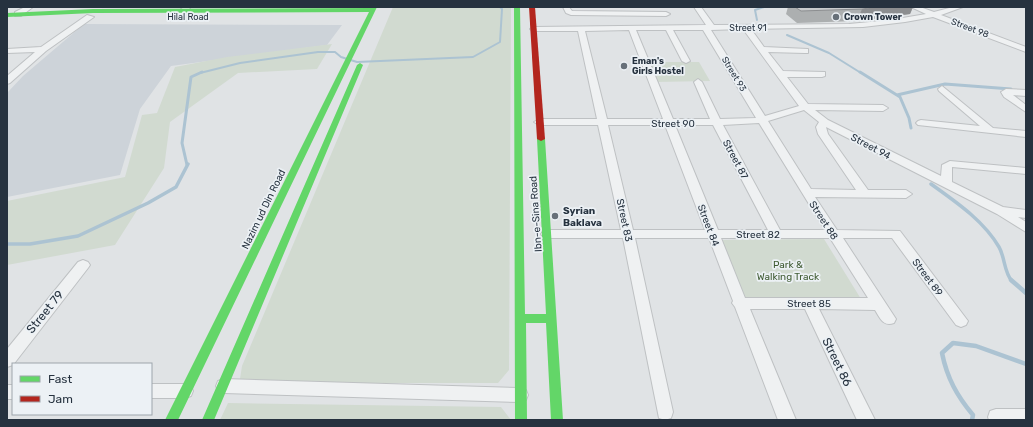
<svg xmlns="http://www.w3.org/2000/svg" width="1033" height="427" font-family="Rubik,sans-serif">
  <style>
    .built { fill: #cdd3d9 }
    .green { fill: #d1dad0 }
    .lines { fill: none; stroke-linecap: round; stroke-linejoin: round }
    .stream-far3 { stroke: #acc3d2; stroke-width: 2 }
    .stream-far2 { stroke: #acc3d2; stroke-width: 3 }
    .stream-far1 { stroke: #acc3d2; stroke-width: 3.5 }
    .stream { stroke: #acc3d2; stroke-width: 4.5 }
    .street-casing { stroke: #bec1c3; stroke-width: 2 }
    .street { fill: #eff1f2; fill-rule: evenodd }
    .fast { fill: #63d668; fill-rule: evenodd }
    .jam { fill: #b3261e; fill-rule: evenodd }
    .wall { fill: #acafb0 }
    .shaded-wall { fill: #8c8e90 }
    .building { fill: #c8cbcd; stroke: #8c8e90 }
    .poi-dot { fill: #677079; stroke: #ecf1f5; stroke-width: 1.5 }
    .labels { text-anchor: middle; stroke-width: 3.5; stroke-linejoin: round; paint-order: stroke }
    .far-street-label { font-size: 9px; fill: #26323f; stroke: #ecf1f5 }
    .far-poi-label { font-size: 9px; font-weight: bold; fill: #26323f; stroke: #ecf1f5; text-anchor: start }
    .street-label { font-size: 10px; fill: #26323f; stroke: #ecf1f5 }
    .poi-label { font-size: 10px; font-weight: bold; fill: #26323f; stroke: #ecf1f5; text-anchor: start }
    .park-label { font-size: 10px; fill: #3f5b32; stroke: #ecf1f5 }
    .near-street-label { font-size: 12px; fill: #26323f; stroke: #ecf1f5 }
  </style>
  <rect width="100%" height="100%" fill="#e0e3e5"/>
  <path class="built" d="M84,24l258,1 -15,20 -156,21 -31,43 -20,66 -113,22v-104l16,-17z"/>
  <path class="green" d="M393,7h118l-2,363 -11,13h-250l-8,-4 2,-13z
    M332,44l-15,25 -79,4 -68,49 -6,46 -49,77 -108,20v-64l118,-24 17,-62 15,-2 18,-46 52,-10z
    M647,62h52l11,19 -55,1z
    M824,239l37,60 -115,2 -25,-61z
    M228,403l273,4 10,13h-291z"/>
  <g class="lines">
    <path class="stream-far3" d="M757,20l-2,-10 9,-3
      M787,35l42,18 32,20
      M200,73l40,-10 78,-11h17l6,5 16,5 116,-5 27,-15 2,-33 -2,-2"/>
    <path class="stream-far2" d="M860,72l40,25 9,21 2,10
      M897,95l48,-11 66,5
      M187,165l-5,-22 9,-66 11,-5"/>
    <path class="stream-far1" d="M931,184c25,18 52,36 68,63 6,10 5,26 13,34
      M7,244h23l48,-8 70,-33 28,-16 12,-23"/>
    <path class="stream" d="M1011,280l15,13
      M972,420l1,-5c-16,-19 -26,-37 -31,-62l11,-10 23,3 50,18"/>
    <defs>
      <path id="street" d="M25,7h8l-12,9h-6v-4z
        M184,7h7l-12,12h-6v-4z
        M563,7h6l3,4 94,1 4,2 -4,2 -95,-1 -5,-2z
        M694,7h7l13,18 135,-1 42,-4 35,-6 -15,-7h9l14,5 19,-5h10l-22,8 85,32v5l-93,-35 -28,5 -42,5 -112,2 13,18 44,2v4h-3l-37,-1 15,19 42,1v4l-3,1h-35l21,27 75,1 5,3 -5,3 -68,-1 13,10 113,56 1,-11 8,-4 76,7v6l-74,-7v15l51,25 23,3v8l-8,-1 8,5v10l-29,-18 -171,-87 2,7 40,56h38l6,4 -6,4 -91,-1 22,33 63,1 68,90 -2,4 -5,2 -5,-2 -64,-87h-49l53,81 -2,4c-11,4 -14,-5 -19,-13l-56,-1 56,111h-18l-52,-111h-55l46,111h-18l-43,-113 -3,-4 1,-2 -24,-63h-74l38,174 -2,6 -6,2 -6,-2 -36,-180h-76l-4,-1 -2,-3 2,-3 4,-1h74l-23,-105h-59l-5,-3 5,-3h58l-19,-88h-44l-4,-2 4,-2 172,-2zM743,29l56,77 -34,10 -54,-86zM629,30l34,89h-56l-22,-88zM636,30h30l16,31 4,2 4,-2 -17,-31h30l53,88 -36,1 -18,-37 -4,-3 -4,3 16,37h-37zM804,110l15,12 -3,5 2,7 38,56 -45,-1 -43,-68zM759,123l66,107h-45l-57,-105zM608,125h57l40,105h-72zM675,125h38l55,105h-50zM721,238h109l38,60h-123z
        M87,15l7,2 -48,34 -36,32 -3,1v-8l28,-24 -28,1v-4l34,-2z
        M942,86l51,42 33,3v6l-108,-12 -2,-2 2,-2 3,-1 59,6 -41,-35 -1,-2z
        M1006,89l20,1v6l-13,-1 13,10v7l-22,-15 -3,-5z
        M83,260l5,2 2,3 -2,3 -75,97 -6,2v-18l71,-87z
        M224,379l296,9 6,2 2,5 -2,5 -6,2 -296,-9 -6,-2 -2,-5 2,-5z
        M151,384h34l6,2 2,5 -2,5 -6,2h-34z
        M7,385h6v14h-6z
        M996,409h30v11h-37l-1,-3 2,-6z"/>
    </defs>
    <use href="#street" class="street-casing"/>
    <use href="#street" class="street"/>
    <path class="fast" d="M371,7h6l-199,413h-13l204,-408 -276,1 -86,4v-4l86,-4 278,-1z
      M514,7h6l5,307h21l-9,-175 4,-2 4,2 18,281h-12l-5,-97h-20l1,97h-12z
      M360,63l3,2 -149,355h-12l155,-355z"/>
    <path class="jam" d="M529,7h6l10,132 -4,2 -4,-2z"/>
  </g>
  <path class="wall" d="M788,7h125l-3,7 -53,7 -60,2 -11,-9z"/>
  <path class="shaded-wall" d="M877,7h36l-3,7 -53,7 5,-12z"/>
  <path class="building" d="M795,7h82l-15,2 -61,2z"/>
  <g class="poi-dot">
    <circle cx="836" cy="17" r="4"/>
    <circle cx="624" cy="66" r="4"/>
    <circle cx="555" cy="216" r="4"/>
  </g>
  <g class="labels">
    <g class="far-street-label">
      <text x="188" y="20">Hilal Road</text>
      <text x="748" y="31">Street 91</text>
      <text transform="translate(970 28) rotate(21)" y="3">Street 98</text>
      <text transform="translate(734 74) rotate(59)" y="3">Street 93</text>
    </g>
    <g class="far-poi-label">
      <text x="844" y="20">Crown Tower</text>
      <text x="632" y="64">Eman's<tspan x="632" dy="10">Girls Hostel</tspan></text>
    </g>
    <g class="street-label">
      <text x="673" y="127">Street 90</text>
      <text transform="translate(871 146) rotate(28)" y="4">Street 94</text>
      <text transform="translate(736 159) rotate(62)" y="4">Street 87</text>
      <text transform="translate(263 209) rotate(-64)" y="4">Nazim ud Din Road</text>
      <text transform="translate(535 214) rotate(-94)" y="4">Ibn-e-Sina Road</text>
      <text transform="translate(625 220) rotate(78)" y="4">Street 83</text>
      <text transform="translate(824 220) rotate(57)" y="4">Street 88</text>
      <text transform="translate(709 225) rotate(69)" y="4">Street 84</text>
      <text x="758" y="238">Street 82</text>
      <text transform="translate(928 277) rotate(53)" y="4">Street 89</text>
      <text x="809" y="307">Street 85</text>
    </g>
    <g class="poi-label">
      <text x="563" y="214">Syrian<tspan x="563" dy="12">Baklava</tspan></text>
    </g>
    <g class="park-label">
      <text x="788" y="268">Park &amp;<tspan x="788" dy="12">Walking Track</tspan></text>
    </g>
    <g class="near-street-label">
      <text transform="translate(45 312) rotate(-51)" y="4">Street 79</text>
      <text transform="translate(837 362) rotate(64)" y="4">Street 86</text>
    </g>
  </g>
  <rect width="1033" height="427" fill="none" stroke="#26323f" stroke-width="16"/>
  <rect x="12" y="363" width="140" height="52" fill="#ecf1f5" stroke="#9da5ac"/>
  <rect x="20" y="376" width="20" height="6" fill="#63d668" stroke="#9da5ac"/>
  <text x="48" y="383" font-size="12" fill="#26323f">Fast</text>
  <rect x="20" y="396" width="20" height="6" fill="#b3261e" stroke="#9da5ac"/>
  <text x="48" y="403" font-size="12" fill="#26323f">Jam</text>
</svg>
